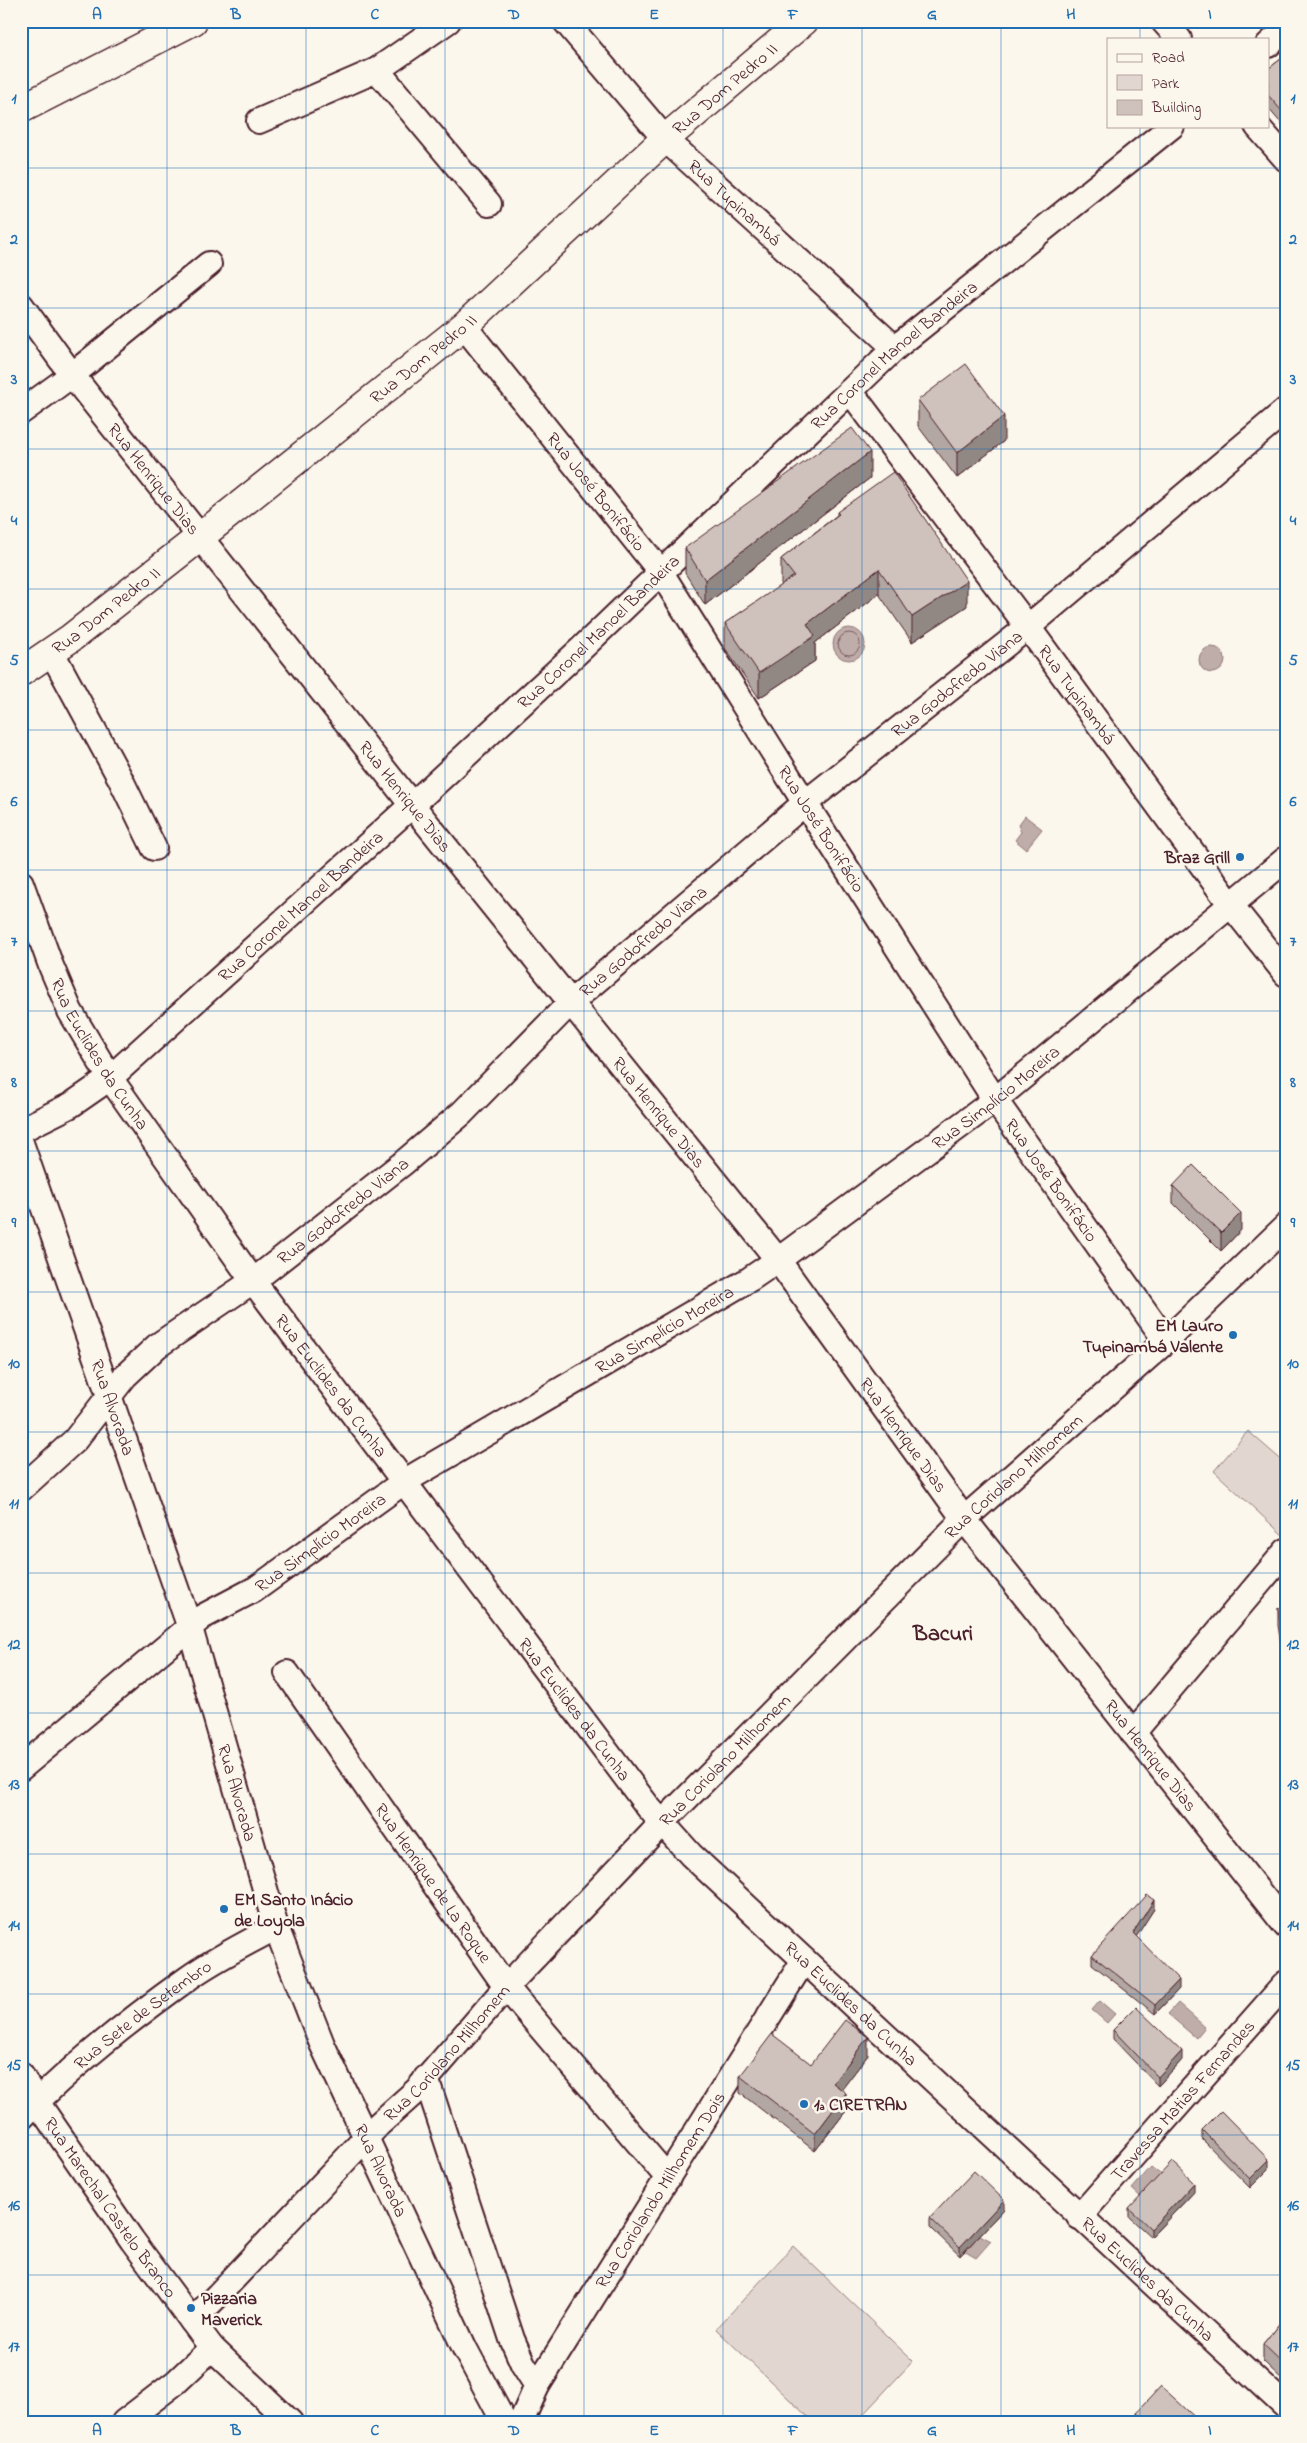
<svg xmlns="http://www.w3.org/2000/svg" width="1307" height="2443" font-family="'Indie Flower',sans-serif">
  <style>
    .green { fill: #e2d7d0; stroke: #967b7e }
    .water { fill: #bfadaa; stroke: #907477 }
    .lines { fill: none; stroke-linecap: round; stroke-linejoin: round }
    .shore { stroke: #79585e; stroke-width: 1 }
    .minor-casing { stroke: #4a1f2b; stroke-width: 28 }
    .major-casing { stroke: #4a1f2b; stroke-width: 31 }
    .minor { stroke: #fbf7ec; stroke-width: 24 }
    .major { stroke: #fbf7ec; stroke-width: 28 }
    .wall { fill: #b2a7a2; stroke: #4a1f2b }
    .shaded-wall { fill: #918884; stroke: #4a1f2b }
    .building { fill: #cfc2bc; stroke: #4a1f2b }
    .grid { fill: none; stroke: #1f6fb2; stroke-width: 1; stroke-opacity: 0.55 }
    .poi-dot { fill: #1f6fb2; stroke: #fbf7ec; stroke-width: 2 }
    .labels { text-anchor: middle; stroke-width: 5; stroke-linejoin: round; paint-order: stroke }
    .street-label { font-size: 18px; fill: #4a1f2b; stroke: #fbf7ec }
    .poi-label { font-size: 18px; font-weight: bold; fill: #4a1f2b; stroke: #fbf7ec; text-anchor: start }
    .district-label { font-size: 22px; font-weight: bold; fill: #4a1f2b; stroke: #fbf7ec }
    .neatline { fill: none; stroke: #1f6fb2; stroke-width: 2 }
    .grid-label { font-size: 16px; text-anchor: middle; font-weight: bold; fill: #1f6fb2 }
  </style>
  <rect width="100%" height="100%" fill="#fbf7ec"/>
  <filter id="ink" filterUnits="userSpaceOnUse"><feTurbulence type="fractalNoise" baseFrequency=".02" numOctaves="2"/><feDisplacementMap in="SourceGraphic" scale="10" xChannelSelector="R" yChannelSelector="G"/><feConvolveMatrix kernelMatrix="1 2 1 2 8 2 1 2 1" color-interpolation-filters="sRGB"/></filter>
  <g filter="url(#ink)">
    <path class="green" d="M1248,1431l38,33v74l-72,-67z
      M793,2246l120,115 -57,61h-43l-97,-93z"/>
    <path class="water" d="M833 644a16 16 0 1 1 32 0a16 16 0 1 1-32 0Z
      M1199 660a13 13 0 1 1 26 0a13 13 0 1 1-26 0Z
      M1025,816l17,13 -16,20 -11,-9 6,-8 -3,-7z
      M1100,2001l15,13 -8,9 -15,-13z
      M1178,2003l27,24 -9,11 -28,-24z
      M1151,2167l10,8 -19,23 -10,-9z
      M980,2235l11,6 -15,17 -12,-7z"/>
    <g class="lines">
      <path class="shore" d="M838 644a11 11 0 1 1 22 0a11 11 0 1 1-22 0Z"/>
      <defs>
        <g id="minor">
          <path id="s1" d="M565,21l100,118 230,209"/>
          <path d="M1163,21l16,18"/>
          <path d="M1268,45l18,-16"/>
          <path d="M377,70l112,134"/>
          <path d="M259,121l118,-51 71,-49"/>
          <path d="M1257,126l29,33"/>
          <path id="s2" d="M21,305l51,70 340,430 366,455 186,259 322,407"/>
          <path id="s3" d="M464,326l196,245 145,232 190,297 171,241"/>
          <path id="s4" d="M850,391l178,236 203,278 55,69"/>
          <path d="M21,412l51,-37 137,-111"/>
          <path d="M51,651l69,127 34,70"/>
          <path id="s5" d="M21,883l30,83 19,45 40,67 143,203 396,527 42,47 595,552"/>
          <path id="s6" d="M21,1130l50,-25 39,-27 302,-273 169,-156 314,-301 277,-222"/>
          <path id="s7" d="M21,1143l169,485 86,299 46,117 143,305 39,73"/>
          <path id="s8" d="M21,1489l54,-49 50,-64 32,-30 96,-65 149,-117 60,-51 108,-110 235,-200 223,-176 258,-217"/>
          <path id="s9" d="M287,1673l219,314 162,191"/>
          <path d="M1133,1733l153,-182"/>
          <path id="s10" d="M21,1768l181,-151 55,-29 148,-107 345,-202 28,-19 217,-160 291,-241"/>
          <path id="s11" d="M21,2075l16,27 95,138 80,108 78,74"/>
          <path d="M426,2078l86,261 11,25 14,22"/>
          <path id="s12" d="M21,2118c48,-50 110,-99 166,-139 27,-20 59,-35 89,-52"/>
          <path id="s13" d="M1079,2217l207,-234"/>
          <path id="s14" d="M192,2321l26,-26 161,-171 38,-34 89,-103 156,-164 302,-304 202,-178 120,-115"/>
          <path d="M124,2422l52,-40 36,-34"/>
          <path id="s15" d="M521,2422l16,-36 267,-426"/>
        </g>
        <g id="major">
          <path d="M21,109l172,-88"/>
          <path id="s16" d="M21,672l50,-34 129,-101 264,-211 201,-187 139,-118"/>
        </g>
      </defs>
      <use href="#minor" class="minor-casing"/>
      <use href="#major" class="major-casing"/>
      <use href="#minor" class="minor"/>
      <use href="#major" class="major"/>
    </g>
    <path class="wall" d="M1286,55v74l-18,-21v-39z
      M918,400l86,41 -47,37 -39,-52z
      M870,478l-165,127 -20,-32v-25z
      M837,512l130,94 -55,36 -33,-48 -64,49v18l-56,37 -34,-50v-25l57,-38 -1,-1v-25l56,-44z
      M1173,1186l68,44 -20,21 -48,-48z
      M1286,1607v38l-5,1 -3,-21v-17z
      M1154,1909l-18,27 43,53 -24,25 -63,-50v-9z
      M1113,2030l69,30 -24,26 -45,-47z
      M868,2055l-27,35 5,21 -31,40 -75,-58v-17z
      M1202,2130l67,39 -19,19 -48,-49z
      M1194,2192l-43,45 -22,-20v-9z
      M1004,2209l-44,47 -30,-29v-9z
      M1286,2315v68l-23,-22v-17z
      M1137,2412l63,10h-63z"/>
    <path class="shaded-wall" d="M1004,416v25l-47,37v-25z
      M870,452v26l-165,127v-25z
      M879,569v25l-64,49v18l-56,37v-25l48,-49z
      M967,581v25l-55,36v-25z
      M1241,1213v17l-20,21v-18z
      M1154,1900v9l-21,33v-9z
      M1179,1980v9l-24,25v-9z
      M868,2037v18l-35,46v-18z
      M1182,2051v9l-24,26v-9z
      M846,2093v18l-31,40v-17z
      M1269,2160v9l-19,19v-9z
      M1194,2183v9l-43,45v-8z
      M1004,2200v9l-44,47v-9z"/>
    <path class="building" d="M1286,55v61l-18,-21v-26z
      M966,364l38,52 -47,37 -39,-53z
      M852,428l18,24 -165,128 -20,-32z
      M893,472l74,109 -55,36 -33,-48 -72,55 8,12 -56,37 -34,-50 69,-47 -13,-17 58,-45 -2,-2z
      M1193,1165l48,48 -20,20 -48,-47z
      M1286,1607v21h-5l-3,-20z
      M1147,1895l7,5 -21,33 46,47 -24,25 -63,-50z
      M1136,2007l46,44 -24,26 -45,-47z
      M845,2020l23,17 -35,46 13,10 -31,41 -75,-58 32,-42 39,30z
      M1221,2111l48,49 -19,19 -48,-49z
      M1172,2162l22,21 -43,46 -22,-21z
      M974,2171l30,29 -44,47 -30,-29z
      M1286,2315v51l-23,-22z
      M1161,2386l39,36h-53l-10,-10z"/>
  </g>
  <path class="grid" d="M167,21v2401M306,21v2401M445,21v2401M584,21v2401M723,21v2401M862,21v2401M1001,21v2401M1140,21v18M1140,126v2296M21,168h1265M21,308h1265M21,449h1265M21,589h1265M21,730h1265M21,870h1265M21,1011h1265M21,1151h1265M21,1292h1265M21,1432h1265M21,1573h1265M21,1713h1265M21,1854h1265M21,1994h1265M21,2135h1265M21,2275h1265"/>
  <g class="poi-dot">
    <circle cx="1240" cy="857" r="5"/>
    <circle cx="1233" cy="1335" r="5"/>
    <circle cx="224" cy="1909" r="5"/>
    <circle cx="804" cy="2104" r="5"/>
    <circle cx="191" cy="2308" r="5"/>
  </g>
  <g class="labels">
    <g class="street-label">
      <text dy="6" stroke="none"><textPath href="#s16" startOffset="915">Rua Dom Pedro II</textPath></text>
      <text dy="6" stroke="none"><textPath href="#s1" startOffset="249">Rua Tupinambá</textPath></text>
      <text dy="6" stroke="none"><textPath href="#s6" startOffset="1170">Rua Coronel Manoel Bandeira</textPath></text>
      <text dy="6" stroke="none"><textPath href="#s16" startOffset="510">Rua Dom Pedro II</textPath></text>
      <text dy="6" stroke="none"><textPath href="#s2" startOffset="219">Rua Henrique Dias</textPath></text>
      <text dy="6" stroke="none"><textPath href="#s3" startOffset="212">Rua José Bonifácio</textPath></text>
      <text dy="6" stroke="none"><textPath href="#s16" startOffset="105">Rua Dom Pedro II</textPath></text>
      <text dy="6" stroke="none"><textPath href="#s6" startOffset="765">Rua Coronel Manoel Bandeira</textPath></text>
      <text dy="6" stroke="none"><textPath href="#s8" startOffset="1238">Rua Godofredo Viana</textPath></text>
      <text dy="6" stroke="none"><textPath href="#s4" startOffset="379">Rua Tupinambá</textPath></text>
      <text dy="6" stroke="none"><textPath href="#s2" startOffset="624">Rua Henrique Dias</textPath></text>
      <text dy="6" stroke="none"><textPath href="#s3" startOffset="618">Rua José Bonifácio</textPath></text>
      <text dy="6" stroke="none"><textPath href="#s6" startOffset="360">Rua Coronel Manoel Bandeira</textPath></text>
      <text dy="6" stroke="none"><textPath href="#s8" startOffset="832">Rua Godofredo Viana</textPath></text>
      <text dy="6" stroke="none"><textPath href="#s5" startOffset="189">Rua Euclides da Cunha</textPath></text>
      <text dy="6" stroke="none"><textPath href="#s10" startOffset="1186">Rua Simplício Moreira</textPath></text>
      <text dy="6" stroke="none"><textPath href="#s2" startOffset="1029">Rua Henrique Dias</textPath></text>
      <text dy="6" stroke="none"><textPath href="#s3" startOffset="1038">Rua José Bonifácio</textPath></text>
      <text dy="6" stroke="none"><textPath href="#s8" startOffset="428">Rua Godofredo Viana</textPath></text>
      <text dy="6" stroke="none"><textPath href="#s10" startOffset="781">Rua Simplício Moreira</textPath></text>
      <text dy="6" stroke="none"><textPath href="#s5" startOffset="594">Rua Euclides da Cunha</textPath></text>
      <text dy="6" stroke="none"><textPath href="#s7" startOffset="280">Rua Alvorada</textPath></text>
      <text dy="6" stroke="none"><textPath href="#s2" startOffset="1434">Rua Henrique Dias</textPath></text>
      <text dy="6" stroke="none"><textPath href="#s14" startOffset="1179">Rua Coriolano Milhomem</textPath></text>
      <text dy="6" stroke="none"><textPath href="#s10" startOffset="376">Rua Simplício Moreira</textPath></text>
      <text dy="6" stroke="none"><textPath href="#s5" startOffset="999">Rua Euclides da Cunha</textPath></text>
      <text dy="6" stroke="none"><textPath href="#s2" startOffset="1839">Rua Henrique Dias</textPath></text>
      <text dy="6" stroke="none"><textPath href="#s14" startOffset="774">Rua Coriolano Milhomem</textPath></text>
      <text dy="6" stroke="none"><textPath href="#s7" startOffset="685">Rua Alvorada</textPath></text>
      <text dy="6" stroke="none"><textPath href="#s9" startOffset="256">Rua Henrique de La Roque</textPath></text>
      <text dy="6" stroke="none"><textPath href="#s5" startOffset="1404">Rua Euclides da Cunha</textPath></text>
      <text dy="6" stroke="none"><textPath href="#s12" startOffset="160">Rua Sete de Setembro</textPath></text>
      <text dy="6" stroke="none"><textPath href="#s14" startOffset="370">Rua Coriolano Milhomem</textPath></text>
      <text dy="6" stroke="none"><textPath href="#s13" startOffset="156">Travessa Matias Fernandes</textPath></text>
      <text dy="6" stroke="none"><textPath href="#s7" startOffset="1090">Rua Alvorada</textPath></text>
      <text dy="6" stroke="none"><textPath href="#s15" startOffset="271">Rua Coriolando Milhomem Dois</textPath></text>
      <text dy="6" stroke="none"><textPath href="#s11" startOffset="160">Rua Marechal Castelo Branco</textPath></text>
      <text dy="6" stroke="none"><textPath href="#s5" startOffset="1809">Rua Euclides da Cunha</textPath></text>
    </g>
    <g class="poi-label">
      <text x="1230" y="863" text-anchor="end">Braz Grill</text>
      <text x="1223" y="1331" text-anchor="end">EM Lauro<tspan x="1223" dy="21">Tupinambá Valente</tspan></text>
      <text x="234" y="1905">EM Santo Inácio<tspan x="234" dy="21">de Loyola</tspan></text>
      <text x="814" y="2110">1ª CIRETRAN</text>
      <text x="201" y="2304">Pizzaria<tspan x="201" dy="21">Maverick</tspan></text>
    </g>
    <g class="district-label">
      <text x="943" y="1640">Bacuri</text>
    </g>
  </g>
  <rect width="1307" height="2443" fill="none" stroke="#fbf7ec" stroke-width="55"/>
  <rect x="1107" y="38" width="162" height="90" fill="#fbf7ec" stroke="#b4a19f"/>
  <rect x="1117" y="54" width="25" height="8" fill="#fbf7ec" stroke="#b4a19f"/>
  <text x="1152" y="62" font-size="15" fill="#4a1f2b">Road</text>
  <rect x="1117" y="75" width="25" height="15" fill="#e2d7d0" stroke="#b4a19f"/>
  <text x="1152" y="88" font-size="15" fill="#4a1f2b">Park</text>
  <rect x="1117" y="100" width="25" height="15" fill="#cfc2bc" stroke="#b4a19f"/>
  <text x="1152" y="112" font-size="15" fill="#4a1f2b">Building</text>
  <rect x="28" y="28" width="1252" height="2388" class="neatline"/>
  <g class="grid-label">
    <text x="97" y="19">A</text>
    <text x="236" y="19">B</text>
    <text x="375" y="19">C</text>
    <text x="514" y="19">D</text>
    <text x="654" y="19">E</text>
    <text x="793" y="19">F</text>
    <text x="932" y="19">G</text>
    <text x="1071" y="19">H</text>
    <text x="1210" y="19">I</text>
    <text x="14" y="103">1</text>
    <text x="1293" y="103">1</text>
    <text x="14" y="244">2</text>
    <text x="1293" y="244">2</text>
    <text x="14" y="384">3</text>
    <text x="1293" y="384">3</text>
    <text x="14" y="525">4</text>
    <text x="1293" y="525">4</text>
    <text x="14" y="665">5</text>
    <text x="1293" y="665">5</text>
    <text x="14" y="806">6</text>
    <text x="1293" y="806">6</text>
    <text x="14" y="946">7</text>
    <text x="1293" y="946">7</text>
    <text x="14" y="1087">8</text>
    <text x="1293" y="1087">8</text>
    <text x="14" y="1227">9</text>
    <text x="1293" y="1227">9</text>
    <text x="14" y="1368">10</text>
    <text x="1293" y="1368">10</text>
    <text x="14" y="1508">11</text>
    <text x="1293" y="1508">11</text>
    <text x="14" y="1649">12</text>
    <text x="1293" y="1649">12</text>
    <text x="14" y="1789">13</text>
    <text x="1293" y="1789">13</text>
    <text x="14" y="1930">14</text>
    <text x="1293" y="1930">14</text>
    <text x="14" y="2070">15</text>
    <text x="1293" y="2070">15</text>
    <text x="14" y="2210">16</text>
    <text x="1293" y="2210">16</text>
    <text x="14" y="2351">17</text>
    <text x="1293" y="2351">17</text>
    <text x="97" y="2435">A</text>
    <text x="236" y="2435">B</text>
    <text x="375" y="2435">C</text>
    <text x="514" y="2435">D</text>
    <text x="654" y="2435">E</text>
    <text x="793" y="2435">F</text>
    <text x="932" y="2435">G</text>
    <text x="1071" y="2435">H</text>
    <text x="1210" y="2435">I</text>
  </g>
</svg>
